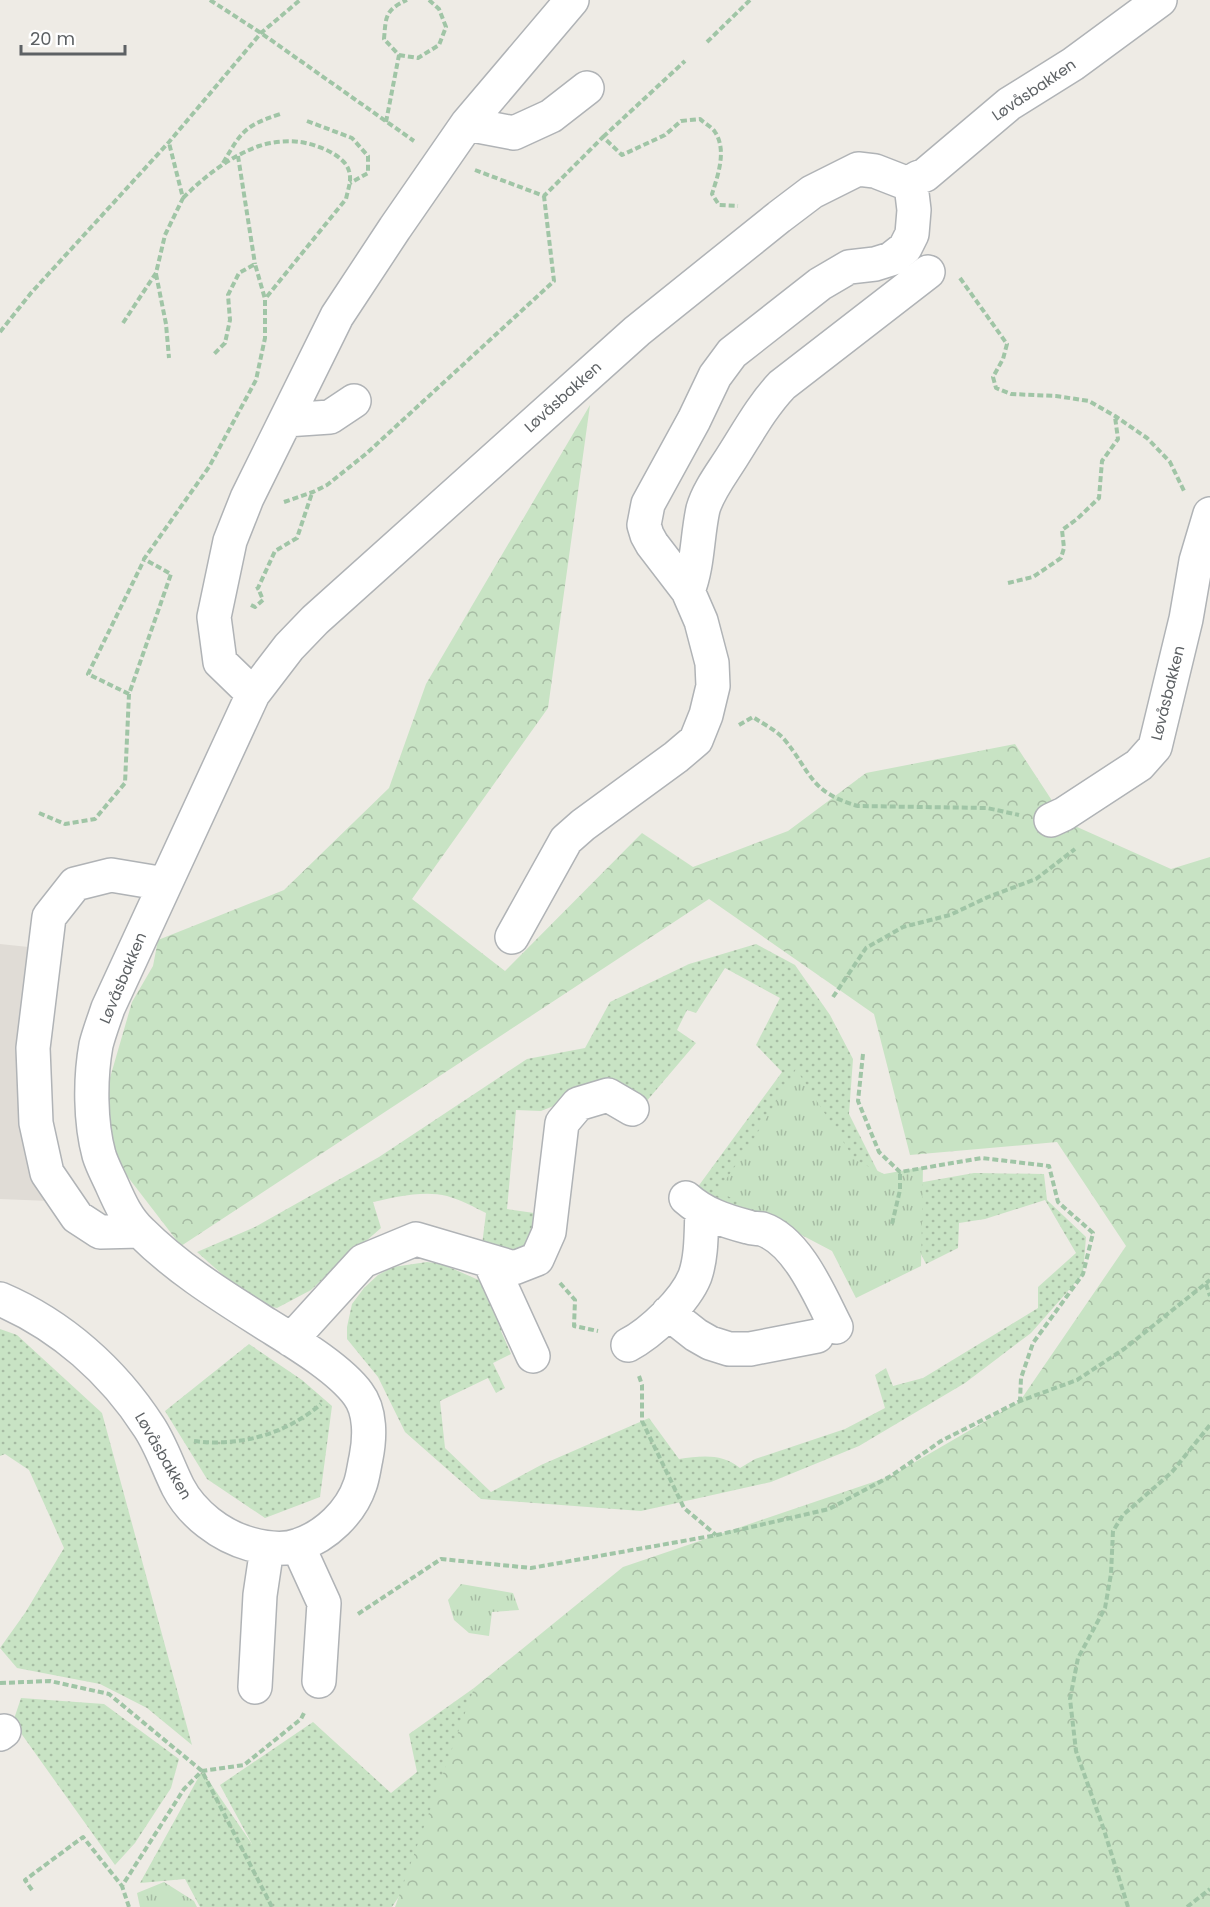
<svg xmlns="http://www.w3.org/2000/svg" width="1210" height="1907" font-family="Poppins,sans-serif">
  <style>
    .education { fill: #e0dcd6 }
    .grass { fill: url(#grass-dots) }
    .forest { fill: url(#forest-crowns) }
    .park { fill: url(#park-tufts) }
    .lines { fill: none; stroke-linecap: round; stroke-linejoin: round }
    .minor-casing { stroke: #b0b3b6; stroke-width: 36 }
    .path { stroke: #a0c5a6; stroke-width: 4; stroke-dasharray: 6 3; stroke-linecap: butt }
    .minor { stroke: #fff; stroke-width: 33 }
    .labels { text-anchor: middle; stroke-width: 6; stroke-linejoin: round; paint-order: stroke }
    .street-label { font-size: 15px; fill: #5d6164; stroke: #fff }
  </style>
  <defs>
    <pattern id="grass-dots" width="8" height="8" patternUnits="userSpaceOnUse" patternTransform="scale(1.5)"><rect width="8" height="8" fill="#c8e3c4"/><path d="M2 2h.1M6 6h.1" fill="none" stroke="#a6bba3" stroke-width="1.8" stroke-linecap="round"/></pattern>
    <pattern id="forest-crowns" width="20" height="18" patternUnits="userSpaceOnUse" patternTransform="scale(1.5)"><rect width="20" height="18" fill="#c8e3c4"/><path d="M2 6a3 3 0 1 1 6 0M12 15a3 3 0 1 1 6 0" fill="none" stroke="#a6bba3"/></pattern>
    <pattern id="park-tufts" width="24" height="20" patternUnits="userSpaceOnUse" patternTransform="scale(1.5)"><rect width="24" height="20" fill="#c8e3c4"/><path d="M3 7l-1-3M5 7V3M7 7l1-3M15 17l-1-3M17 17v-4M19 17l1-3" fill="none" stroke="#a6bba3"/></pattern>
  </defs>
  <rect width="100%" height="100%" fill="#eeebe5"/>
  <path class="education" d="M0,944l38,4 11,253 -49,-2z"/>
  <path class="grass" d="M756,944l39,21 35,50 23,44 -4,55 29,58 34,12 62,-11 70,1 3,26 39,37 -3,37 -52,59 -66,50 -106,63 -88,36 -130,29 -160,-12 -76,-67 -27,-55 -31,-38v-12l5,-23 12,-16 14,-13 15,-8 34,-5 15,2 39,17 26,47 -6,3 10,23 -18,9 12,25 -9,5 -8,-15 -48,23 5,47 46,44 50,-27 108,-47 30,41c22,-3 43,-6 61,9l15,-9 90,-30 40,-21 -10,-33 11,-7 7,18 30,-8 115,-70v-21l38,-34 -31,-53 -60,19 -26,4 -1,25 -32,16 -16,-32 -155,-13 -44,-21 -14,-10 85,-116 -26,-27 24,-47 -55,-30 -29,45 -9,-3 -10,20 19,13 -51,60 -33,-20 -71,28 -25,-1 -9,99 27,4 3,11 -9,26 -19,4 -27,-9 4,-32c-12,-6 -25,-13 -39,-17 -23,-6 -52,1 -74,6l8,26 -53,46 -17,16 -34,18 -9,-2 -35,-22 -36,-32 58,-25 124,-70 148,-98 58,-11 25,-46 79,-38z
    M0,1329l17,6 85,78 90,332 -45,-37 -47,-24 -83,-16 -17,-20 25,-35 39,-65 -35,-78 -24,-16 -5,2z
    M249,1344l53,36 30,26 -12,91 -55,21 -58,-39 -42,-68z
    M474,1688l-37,151 -45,68h-192l-15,-28 -45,4 62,-112 50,73 -32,-59 93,-63 78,71 26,-21 -8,-38z
    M21,1698l83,6 75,55 -8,29 -36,55 -20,22 -102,-143z"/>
  <path class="forest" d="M590,405l-42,303 -136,191 93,72 137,-138 51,34 95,-36 78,-58 149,-29 51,78 105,47 39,-12v1050h-815l79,-219 149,-121 268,-91 129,-75 106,-155 -69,-104 -147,13 -36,-141 -165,-115 -528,347 -87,-113 38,-131 21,-36 5,-26 126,-50 105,-102 37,-104z"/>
  <path class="park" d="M796,1069l59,91 29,14 39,-7 -2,99 -65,32 -24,-47 -114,-60 35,-51z
    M461,1584l52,9 6,17 -27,2 -3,24 -20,-3 -15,-13 -6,-20z
    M164,1882l30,19 3,6h-57l-3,-14z"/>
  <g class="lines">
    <defs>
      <path id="minor" d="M467,124l47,9 37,-17 36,-28
        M911,185l6,-7 8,-3 84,-71 64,-40 87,-64
        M286,420l44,-3 24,-16
        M688,591c10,-25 9,-55 15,-82 5,-18 19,-36 29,-52 16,-25 30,-51 50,-72l146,-113
        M253,694l-33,-32 -6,-45 16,-76 17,-43 90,-182 58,-88 72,-104 105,-124
        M1051,820l13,-6 75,-49 16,-18 31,-128 10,-58 14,-47
        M512,937l54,-97 17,-15 93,-68 20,-17 10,-25 7,-29 -1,-23 -11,-42 -13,-30 -36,-47 -5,-9 -3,-10 4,-21 46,-84 21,-44 17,-23 88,-69 29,-17 26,-3 16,-5 14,-11 7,-14 2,-24 -3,-25
        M686,1198c18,16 39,23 62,29 5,2 9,1 14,2 36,12 58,67 74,98
        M140,1231l-40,1 -23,-15 -30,-44 -11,-50 -3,-75 16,-131 26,-33 36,-9 54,9
        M490,1262l43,94
        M0,1299c61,26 113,72 149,128 12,18 19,40 29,60 14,27 43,49 72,57 15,4 34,7 49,1 27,-9 52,-33 61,-60 3,-8 4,-18 6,-27 4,-20 5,-47 -8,-64 -19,-26 -65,-53 -92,-70 -44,-28 -88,-55 -125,-92 -14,-13 -21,-29 -29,-47 -4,-9 -10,-20 -13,-30 -9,-33 -9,-77 -3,-110 3,-12 8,-25 12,-37l145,-314 36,-47 26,-27 322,-289 142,-114 33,-25 46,-23 17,2 36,14
        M668,1313l28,22 14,8 19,6h21l67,-13
        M291,1340l72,-79 53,-22 98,29 23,-9 12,-27 13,-109 16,-19 30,-9 24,14
        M628,1345c23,-12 57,-44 67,-69 7,-20 6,-45 7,-66
        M298,1546l26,57 -5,78
        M255,1687l5,-92 7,-47
        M0,1734l4,-3"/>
    </defs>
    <use href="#minor" class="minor-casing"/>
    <path class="path" d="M210,0l51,33 153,108
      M707,42l43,-42
      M399,55l19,3 21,-13 7,-18 -7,-18 -10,-9
      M307,121l45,17 16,18v17l-18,10
      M386,122l13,-67 -15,-16c2,-23 1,-29 23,-39
      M603,137l82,-76
      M238,156l17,108
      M223,163c19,-32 21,-37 57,-49
      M475,170l69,26 59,-59 19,18 43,-20 16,-14 19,-2c4,4 12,8 15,13 12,18 3,43 -3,62l7,11 19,1
      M183,198c22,-22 46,-41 76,-52 12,-4 29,-6 41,-4 16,2 45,13 49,29 3,10 -1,18 -3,28l-81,100
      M156,274l10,50 3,34
      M960,278l47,66 -4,15 -10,18 3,11 15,6 45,2 33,5 26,15 32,22 23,24 15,31
      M123,323l33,-50 9,-38 18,-37 -14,-55
      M0,332l31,-39 138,-151 92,-109 39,-33
      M284,502l29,-10 14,-7 40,-32 187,-172 -10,-85
      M1008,583l25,-6 28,-19 3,-10 -2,-18 15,-11 22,-21 3,-37 16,-22 -3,-22
      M256,589l2,-1 17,-37 22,-13 15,-45
      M251,605l4,2 8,-7 -5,-12
      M129,694l-41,-20 56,-114
      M739,725l14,-8c10,7 23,13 31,22 28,34 25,53 74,67l129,2 32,7
      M39,813l26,11 30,-5 30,-36 4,-89 42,-120 -27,-15 65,-92 47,-87 9,-42v-39l-10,-35 -16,9 -11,22 2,25 -5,23 -12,12
      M833,997l33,-49 37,-21 47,-12 38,-18 48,-18 39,-30
      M863,1054l-5,47 21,51 21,20 82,-14 67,8 9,36 35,31 -10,41 -50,69 -12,35 -1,23
      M892,1224l8,-34v-18
      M560,1283l15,17 -1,26 24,5
      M1206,1284l4,12
      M639,1376l3,9v36l42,87 32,27
      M194,1441c46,6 92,-7 127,-37
      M358,1614l83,-55 90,9 186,-33 112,-26 62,-33 50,-35 79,-40 57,-21 47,-31 86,-69
      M0,1683l50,-2 59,13 93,77 70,136
      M32,1890l-7,-10 58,-43 39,49
      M129,1907l-7,-21 62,-97 18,-18 42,-6 57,-46 4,-8
      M1128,1907l-24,-77 -28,-79 -6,-52 8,-41 27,-50 6,-34 2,-43 10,-16 49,-43 38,-47
      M1187,1907l23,-18"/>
    <use href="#minor" class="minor"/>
  </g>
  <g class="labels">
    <g class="street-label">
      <text transform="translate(1034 90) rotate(-34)" y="5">Løvåsbakken</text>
      <text transform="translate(563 397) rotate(-42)" y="5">Løvåsbakken</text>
      <text transform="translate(1168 693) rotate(-76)" y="5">Løvåsbakken</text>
      <text transform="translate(123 978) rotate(-67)" y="5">Løvåsbakken</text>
      <text transform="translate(163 1456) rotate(60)" y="5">Løvåsbakken</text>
    </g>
  </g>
  <path d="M21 45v9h104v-9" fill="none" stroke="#5d6164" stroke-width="3"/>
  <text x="30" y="45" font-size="18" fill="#5d6164" stroke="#ffffff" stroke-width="4.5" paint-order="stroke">20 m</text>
</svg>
